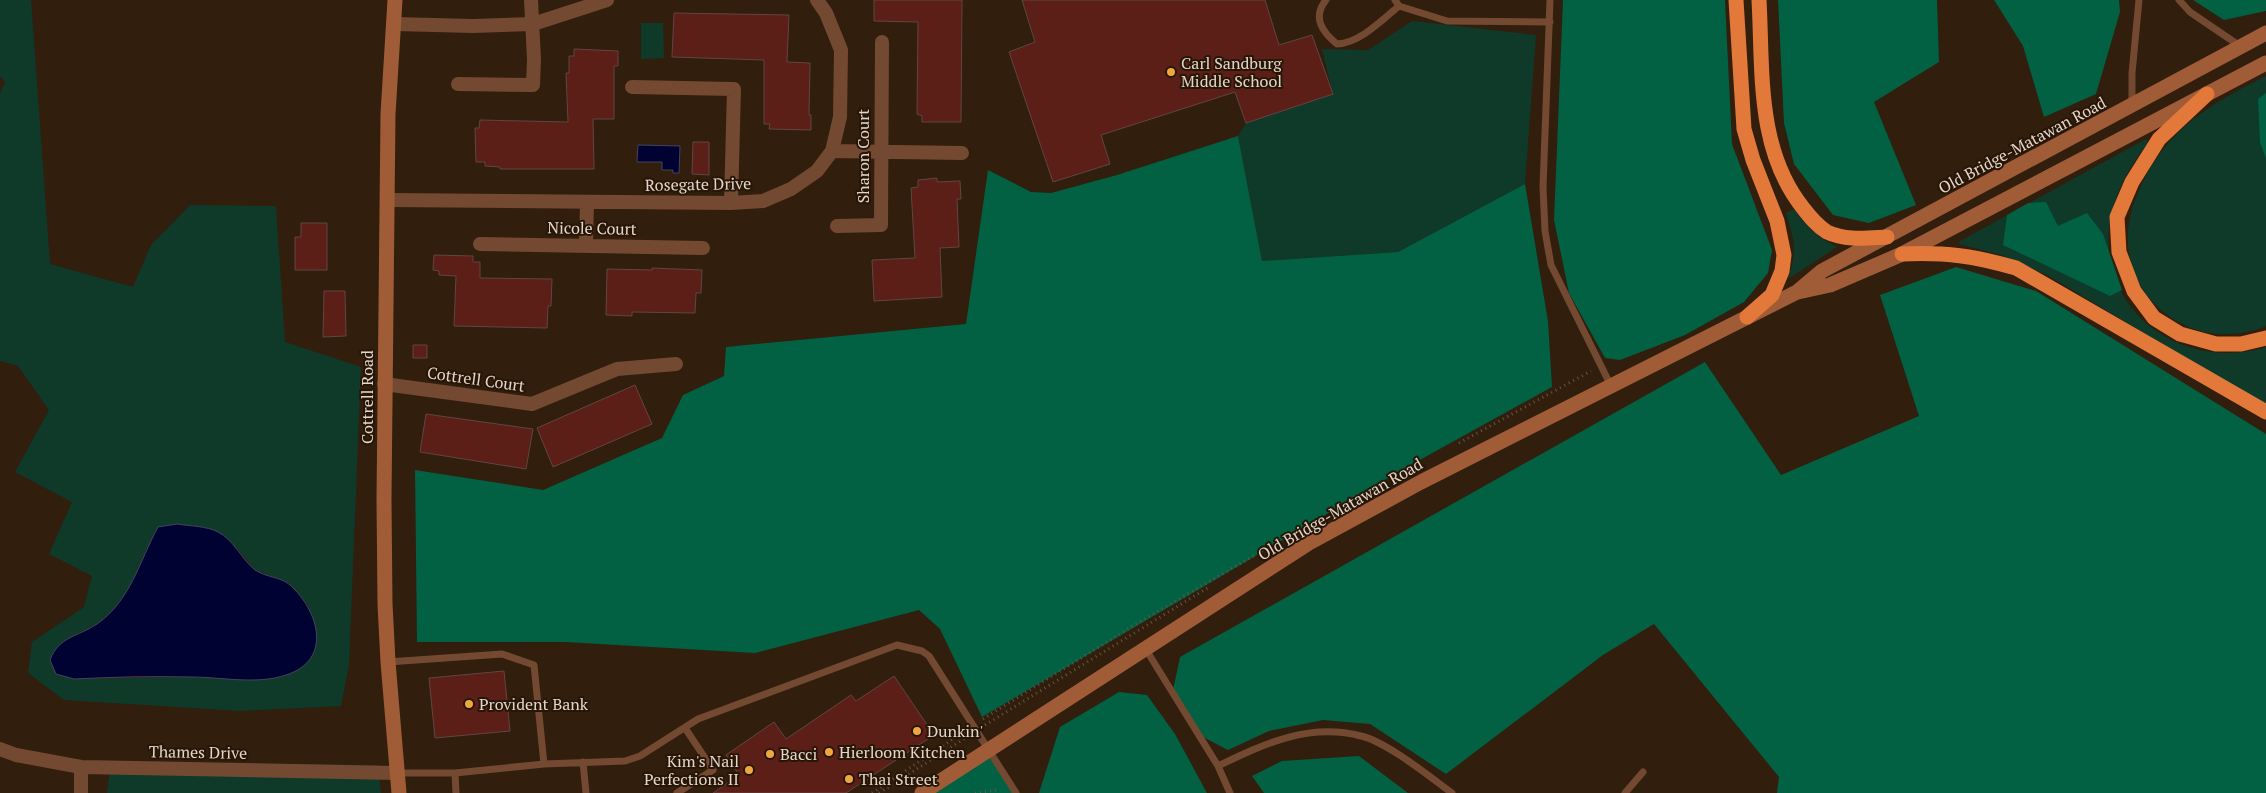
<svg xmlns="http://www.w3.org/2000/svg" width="2266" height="793" font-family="'PT Serif',serif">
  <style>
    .green { fill: #0f3a29; fill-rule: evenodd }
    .forest { fill: #026043 }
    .water { fill: #000331; stroke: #444260 }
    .building { fill: #5c1f18; stroke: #614541 }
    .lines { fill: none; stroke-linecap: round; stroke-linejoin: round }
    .path { stroke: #675546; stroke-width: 3; stroke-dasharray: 1 4; stroke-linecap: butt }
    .lane { stroke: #734932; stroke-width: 7 }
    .street { stroke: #734932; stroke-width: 14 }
    .secondary { stroke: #a05c37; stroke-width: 15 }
    .highway { stroke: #e27839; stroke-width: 15 }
    .poi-dot { fill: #eea73c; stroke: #271505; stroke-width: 2 }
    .labels { text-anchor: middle; stroke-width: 4; stroke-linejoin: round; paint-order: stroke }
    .poi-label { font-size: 16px; fill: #e3d6cc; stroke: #271505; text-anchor: start }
    .street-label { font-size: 16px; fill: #e3d6cc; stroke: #271505 }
  </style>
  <rect width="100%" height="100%" fill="#311e0d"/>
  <path class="green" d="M0,0h31l19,264 83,23 18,-42 39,-40 86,1 9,136 76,25 -12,298 -8,41 -100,5 -177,-11 -36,-27 4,-31 52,-35 8,-31 -43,-22 23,-52 -57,-30 34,-62 -31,-44 -18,-5v-268l5,-11 -5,-6zM177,524l41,8 20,17 17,21 34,13 19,22 9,28 -59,46 -66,-2 -118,2 -2,-43 24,-11 21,-17 21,-37 9,-23z
    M1412,21l124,14 -11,149 -127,68 -136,9 -24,-125 8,-13 87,-29 -11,-45 46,1z
    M641,23h22l1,35 -23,1z
    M2266,76v250c-62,26 -133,-13 -138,-82 -2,-29 12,-61 28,-85 30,-42 65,-60 110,-83z
    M2146,139l2,3c-19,26 -36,54 -39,87 -8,87 78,143 157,118v59l-217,-130 -48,-21 -42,-11 1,-3z
    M1794,209c12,18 24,28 43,38l-49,32c9,-28 7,-37 -2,-66z
    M111,762l267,3 3,28h-274z"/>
  <path class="forest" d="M1563,0h162l7,144 40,106 -4,23 -24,29 -59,33 -65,25 -15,-2 -36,-65 -15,-73z
    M1778,0h159l2,62 -65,40 42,103 -47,18 -36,-8 -39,-51 -10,-41z
    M1994,0h125l1,12 -24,82 -52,23 -21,-71z
    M2193,0h73v11l-42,9z
    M2266,93v66l-6,-17 -2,-43z
    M1238,136l24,125 136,-9 127,-68 23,137 4,66 -154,85 -416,245 -42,-88 -21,-19 -164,43 -190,-11h-148l-2,-172 128,20 119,-52 21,-43 41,-19 2,-29 240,-23 22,-154 43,22 20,1 66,-18z
    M2046,202l12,24 29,-13 16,21 19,56 -12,6 -107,-51 4,-30 21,-12z
    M1956,267l80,24 230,143v359h-489l2,-16 -125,-153 -51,31 -157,119 -76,-50 -47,-4 -54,11 -41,19 -27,-14 -28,-46 7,-33 525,-295 76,113 138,-59 -39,-121z
    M1119,692l28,3 28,39 32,59h-168l21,-66z
    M988,750l28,43h-94z
    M1359,756l49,37h-144l-12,-17 30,-15z"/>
  <path class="water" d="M638,145l42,1 -1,27h-6v-3h-11v-8h-25z
    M177,524c12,2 30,2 41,8 16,8 24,28 37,38 10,7 26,7 35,15 29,26 43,75 -4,90 -29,10 -65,2 -94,2 -40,-1 -79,0 -118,2l-18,-5 -6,-14c9,-24 28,-23 47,-36 34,-24 42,-62 61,-97z"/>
  <path class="building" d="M874,0h88l-1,122h-39v-6l-5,-2 1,-92 -44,-1z
    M1022,0h243l14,45 33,-10 21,59 -87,29 -11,-31 -134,43 9,29 -57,18 -44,-130 26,-10z
    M674,13l115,2 -2,47 23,1 -1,52h2v15l-42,-1 1,-5h-6v-64l-92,-3z
    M574,49l44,2v15h-4v53h-21l1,50h-94v-2l-15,-1v-4h-9l-1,-34h4l1,-8 88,2 -2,-49h3v-17h5z
    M693,142h16v33l-17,-1z
    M937,178v4l23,-1 1,18h-4l2,48 -19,1 2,49 -68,4 -2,-41 43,-2 -4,-70 7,-1v-7z
    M301,223h26v47h-32v-33h6z
    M434,255l39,1v6h7v16l72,1 -1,27h-3l-1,22 -93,-2 2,-50 -17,-1v-4l-6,-1z
    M652,268l50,2 -1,23h-5l-1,20 -63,-1v4l-26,-1 1,-46 45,1z
    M324,291h21l1,45 -23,1z
    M413,345h14v13h-14z
    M635,385l17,39 -99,43 -16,-39z
    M426,414l107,15 -7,40 -106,-17z
    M504,671l6,60 -75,7 -6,-60z
    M894,676l40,59 -88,58h-133l26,-18 -13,-20 48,-33 12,17 65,-44 5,6z"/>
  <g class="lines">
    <path class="path" d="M1459,443l132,-72
      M983,719l151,-94 161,-93
      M985,725l224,-138
      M872,793l93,-62
      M879,793l88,-56
      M975,793l21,-3"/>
    <path class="lane" d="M1326,0c-14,17 -4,32 11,44 23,-1 45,-24 62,-38
      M1395,0l4,6 48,15 103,1
      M1550,0l-7,187 2,44 6,34 60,121
      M2179,0l11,12 50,34
      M2132,104v-31l7,-73
      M1145,648l73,118 12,27
      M388,662l114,-8 32,11 10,99
      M583,762l3,31
      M1218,766c46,-22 91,-44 143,-30 26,6 69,41 91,57
      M397,773h58l89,-9 81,-3 15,-5 58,-37 199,-74 25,6 7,5 87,137
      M455,773l1,20
      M677,793l36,-23 -28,-42
      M1625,793l18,-21"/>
    <path class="street" d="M395,24l78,2 60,-2 74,-24
      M458,84l75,1 1,-26 -3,-59
      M632,87l102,2 -3,114
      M832,151l130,2
      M388,200l343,3 32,-2 28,-12 26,-18 15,-20 8,-34 1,-67 -15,-37 -9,-13
      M837,226l44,-1 1,-183
      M480,244l223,4
      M586,245l1,-43
      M384,384l148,20 85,-35 59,-5
      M0,749l16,6 65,12 316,6
      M81,767v26"/>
    <path class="secondary" d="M395,0l-7,114 -4,385 1,105 3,58 11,131
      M1798,292l32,-7 72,-31 364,-191
      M922,793l387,-250 112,-61 376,-190 25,-21 444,-238"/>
    <path class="highway" d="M1736,0l8,129 9,31 24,61 7,34 -2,16 -10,24 -25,22
      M1759,0c4,71 -3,149 44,208 7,9 14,18 24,24 19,9 40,6 60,5
      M2207,94l-48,45 -27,43 -15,35 2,35 15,39 20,27 26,16 36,10h25l25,-6
      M1902,254c44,-2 72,2 114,14l250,144"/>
  </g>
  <g class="poi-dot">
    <circle cx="1171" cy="72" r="5"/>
    <circle cx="469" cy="704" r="5"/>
    <circle cx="917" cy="731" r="5"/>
    <circle cx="829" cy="752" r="5"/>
    <circle cx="770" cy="754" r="5"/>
    <circle cx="749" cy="770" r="5"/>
    <circle cx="849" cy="779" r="5"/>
  </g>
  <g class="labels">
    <g class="poi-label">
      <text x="1181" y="69">Carl Sandburg<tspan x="1181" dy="18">Middle School</tspan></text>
      <text x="479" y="710">Provident Bank</text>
      <text x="927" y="737">Dunkin'</text>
      <text x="839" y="758">Hierloom Kitchen</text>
      <text x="780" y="760">Bacci</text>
      <text x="739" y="767" text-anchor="end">Kim's Nail<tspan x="739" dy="18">Perfections II</tspan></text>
      <text x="859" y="785">Thai Street</text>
    </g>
    <g class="street-label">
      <text transform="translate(2022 145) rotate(-28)" y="6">Old Bridge-Matawan Road</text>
      <text transform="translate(863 156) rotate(-90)" y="6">Sharon Court</text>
      <text transform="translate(698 184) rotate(-1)" y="6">Rosegate Drive</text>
      <text transform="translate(592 228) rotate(1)" y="6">Nicole Court</text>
      <text transform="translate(476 379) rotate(8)" y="6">Cottrell Court</text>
      <text transform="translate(367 397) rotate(-90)" y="6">Cottrell Road</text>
      <text transform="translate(1340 509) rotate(-30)" y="6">Old Bridge-Matawan Road</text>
      <text transform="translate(198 752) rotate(1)" y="6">Thames Drive</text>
    </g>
  </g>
</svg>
